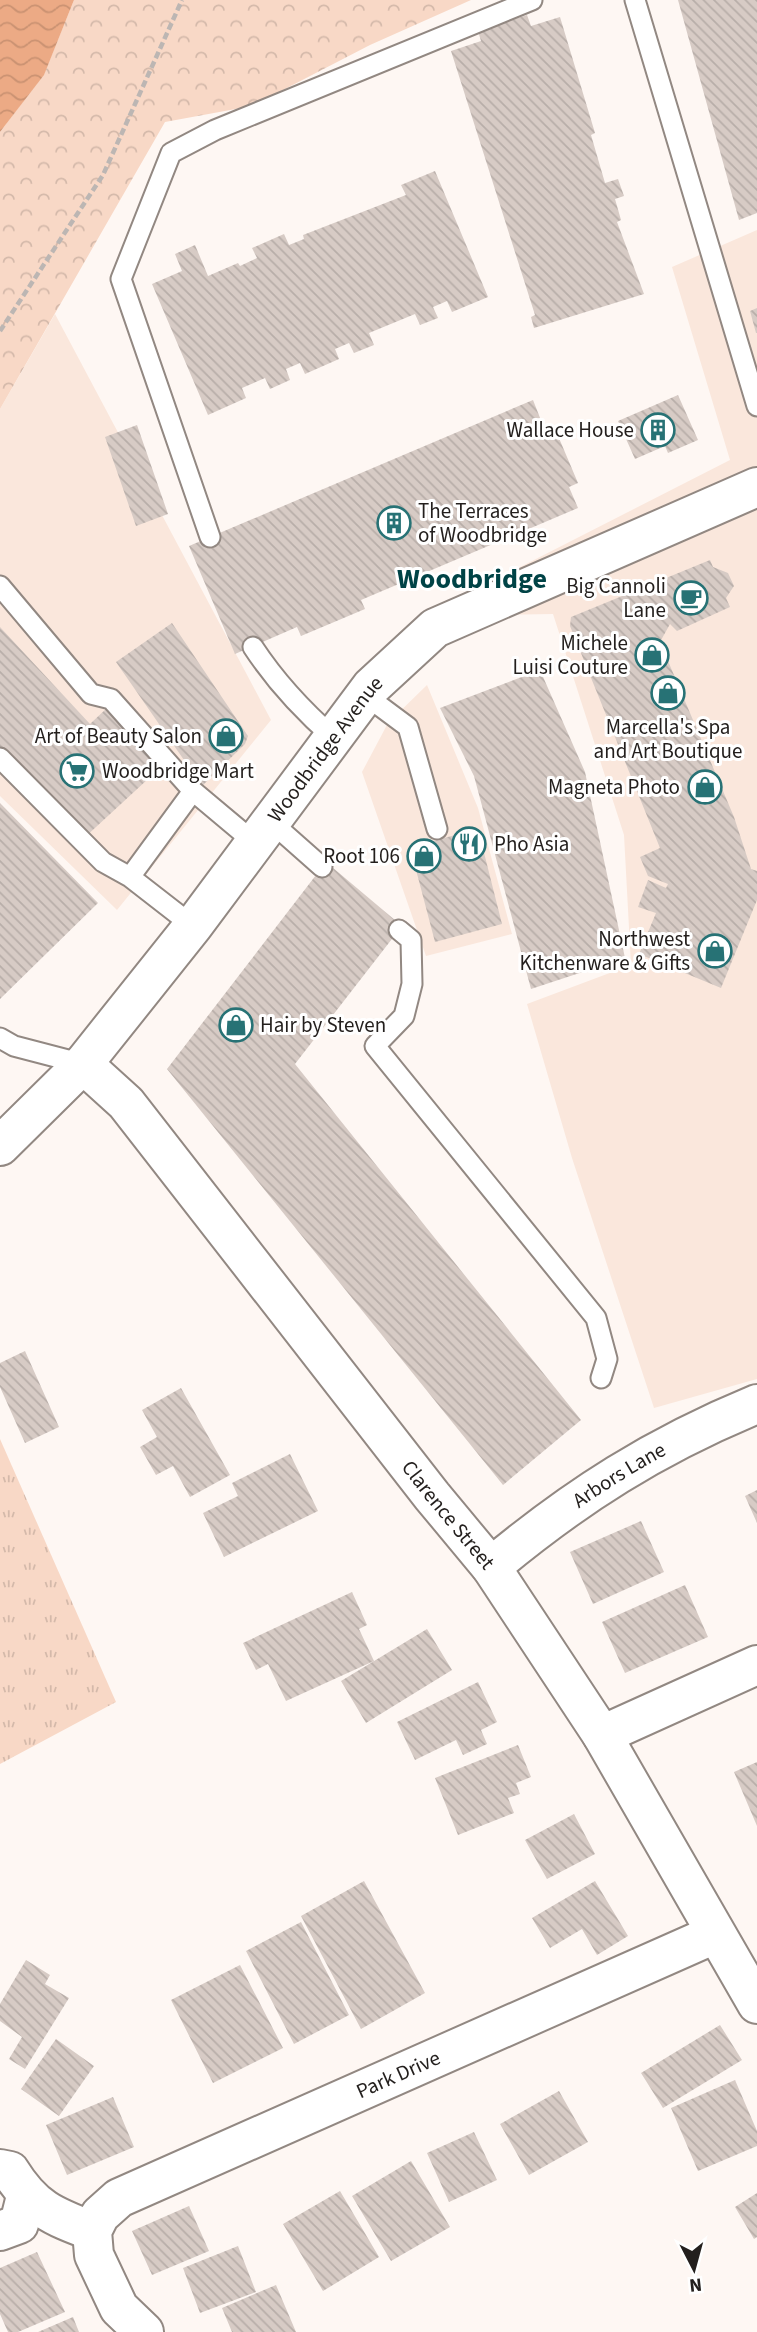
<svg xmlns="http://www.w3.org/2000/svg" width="757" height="2332" font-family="'Source Sans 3',sans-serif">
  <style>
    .built { fill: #fae7dc }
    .forest { fill: url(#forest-crowns) }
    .park { fill: url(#park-tufts) }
    .water { fill: url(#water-waves) }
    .building { fill: url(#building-back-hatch) }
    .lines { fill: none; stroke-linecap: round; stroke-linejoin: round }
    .lane-casing { stroke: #928882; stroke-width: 23 }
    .street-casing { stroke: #928882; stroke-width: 42 }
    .secondary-casing { stroke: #928882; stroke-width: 42 }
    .path { stroke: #bcb6b3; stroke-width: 4.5; stroke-dasharray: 7 3.5; stroke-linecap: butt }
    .lane { stroke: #fff; stroke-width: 19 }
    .street { stroke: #fff; stroke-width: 38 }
    .secondary { stroke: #fff; stroke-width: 38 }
    .labels { text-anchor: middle; stroke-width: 6; stroke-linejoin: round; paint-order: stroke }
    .poi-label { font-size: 21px; fill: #231f1d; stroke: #fff; text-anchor: end }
    .street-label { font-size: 21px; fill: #231f1d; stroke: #fff }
    .district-label { font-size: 28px; font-weight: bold; fill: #004346; stroke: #fff }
  </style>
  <defs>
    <pattern id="forest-crowns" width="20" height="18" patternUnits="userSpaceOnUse" patternTransform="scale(1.75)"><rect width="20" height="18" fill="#f8d8c6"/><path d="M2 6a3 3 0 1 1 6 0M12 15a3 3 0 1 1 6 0" fill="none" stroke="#d4b9aa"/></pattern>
    <pattern id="park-tufts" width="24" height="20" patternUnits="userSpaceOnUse" patternTransform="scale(1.75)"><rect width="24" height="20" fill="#f8d8c6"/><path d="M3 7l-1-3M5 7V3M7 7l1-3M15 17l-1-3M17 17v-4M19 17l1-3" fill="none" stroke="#d4b9aa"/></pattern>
    <pattern id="water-waves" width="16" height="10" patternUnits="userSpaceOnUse" patternTransform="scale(1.75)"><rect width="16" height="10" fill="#ecaa85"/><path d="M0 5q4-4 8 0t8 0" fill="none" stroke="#ca9272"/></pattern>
    <pattern id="building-back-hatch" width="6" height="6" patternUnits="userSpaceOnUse" patternTransform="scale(1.75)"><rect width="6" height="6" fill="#d7cbc5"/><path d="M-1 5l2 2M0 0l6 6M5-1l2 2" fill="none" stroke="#b8aea9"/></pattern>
  </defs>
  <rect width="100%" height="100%" fill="#fef7f3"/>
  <path class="built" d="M757,230v1149l-103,29 -82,-250 -45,-154 104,-39 -7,-130 -71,-221 -129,2 306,-156 -58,-193z
    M55,314l216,406 -154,190 -117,-114v-387z
    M427,685l51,123 34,126 -86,22 -64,-184 26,-49z"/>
  <path class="forest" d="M74,0h397l-101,45 -118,61 -87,16 -165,287v-277l44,-58z"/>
  <path class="park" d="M0,1439l116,263 -116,62z"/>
  <path class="water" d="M0,0h74l-30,75 -44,57z"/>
  <path class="building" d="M678,0h79v213l-18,7z
    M527,15l4,11 29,-9 35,116 -4,2 14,48 13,-4 6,17 -9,3 6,21 -4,2 27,72 -110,34 -3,-11 4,-2 -84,-264 30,-10 -3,-10z
    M435,171l53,126 -36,15 -5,-11 -14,6 5,11 -18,7 -5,-11 -46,19 5,12 -20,8 -5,-10 -14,6 4,10 -34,15 -5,-11 -14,6 4,11 -20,9 -5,-11 -23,10 4,10 -38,17 -56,-131 30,-13 -7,-17 20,-9 13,31 30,-13 2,3 17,-8 -5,-10 32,-14 5,11 15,-6 -1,-4 103,-40 -5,-10z
    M757,308v25h-1l-6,-22z
    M678,395l20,45 -30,13 -3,-7 -30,13 -17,-38z
    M533,400l11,28 9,-4 25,59 -9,4 9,21 -217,92 4,9 -64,27 -4,-9 -62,27 -46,-108z
    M137,425l31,89 -32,12 -31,-89z
    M710,560l3,7 15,6 6,13 -8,12 4,9 -53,24 -7,-7 -10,18 74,175 17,52 6,2v29l-36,88 -82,-34 17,-41 -18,-6 10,-27 18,8 2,-4 -20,-8 -8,-19 20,-9 -90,-222 1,-9z
    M172,623l76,113 -3,8 -43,42 -86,-124z
    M0,627l90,97 17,-16 54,59 -78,72 -83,-90z
    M540,670l45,102 40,186 -94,31 -57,-213 -34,-68z
    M0,803l98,100 -98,96z
    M478,829l24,95 -67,18 -25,-95z
    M326,862l76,64 -107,138 286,356 -78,65 -336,-416z
    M25,1351l34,76 -34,16 -25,-56v-24z
    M181,1388l49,87 -40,22 -17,-31 -17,9 -16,-28 17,-10 -15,-27z
    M290,1454l28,57 -94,46 -21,-44 35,-17 -6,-13z
    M757,1490v33l-12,-27z
    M641,1521l23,51 -71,32 -23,-52z
    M685,1585l23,52 -83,36 -23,-51z
    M352,1592l15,33 -8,4 15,32 -88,40 -18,-37 -12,6 -13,-27z
    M427,1629l25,41 -86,53 -25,-42z
    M478,1682l19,40 -16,8 6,14 -24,11 -7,-15 -41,20 -18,-38z
    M518,1745l13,32 -15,6 4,11 -12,4 6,15 -56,22 -23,-57z
    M757,1762v64l-23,-54z
    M574,1814l21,40 -48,25 -22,-39z
    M364,1881l61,112 -64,36 -60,-113z
    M595,1881l33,55 -31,19 -15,-26 -32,19 -18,-30z
    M301,1922l48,93 -55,29 -48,-93z
    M26,1960l24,15 -5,9 24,14 -44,71 -16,-10 13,-22 -22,-16v-17z
    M240,1965l43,83 -70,35 -42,-83z
    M720,2025l22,35 -79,48 -22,-35z
    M56,2039l38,27 -35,50 -38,-27z
    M735,2080l22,51v15l-59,25 -27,-63z
    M559,2091l29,51 -59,33 -29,-51z
    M113,2097l21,50 -67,28 -21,-50z
    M474,2132l23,48 -48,22 -22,-49z
    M411,2161l39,66 -59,34 -39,-65z
    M340,2191l39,66 -56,34 -40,-67z
    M757,2193v44l-3,2 -19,-32z
    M189,2206l20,45 -57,24 -20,-44z
    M238,2246l18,46 -56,21 -17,-45z
    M37,2252l28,60 -47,20h-10l-8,-18v-46z
    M276,2285l20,47h-64l-10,-24z
    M73,2317l6,15h-41z"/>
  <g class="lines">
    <defs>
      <path id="lane" d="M635,0l122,406
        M210,537l-89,-258 50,-126 44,-23 317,-130
        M0,586l91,108 20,5 82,92 62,52
        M253,647c23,35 49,63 81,91
        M365,695l43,32 29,102
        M0,758l103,104 27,15
        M270,821l52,46
        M193,926l-63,-49 63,-86
        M399,930l12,10 1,44 -8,32 -29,30 221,272 11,41 -6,19
        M0,1038l14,8 69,18"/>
      <g id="street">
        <path id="s1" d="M491,1567c85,-71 164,-121 266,-163"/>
        <path d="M602,1735l155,-70"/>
        <path d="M0,2169l10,2c23,37 42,45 82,60"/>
        <path d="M0,2231l19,-7 7,-28"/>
        <path id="s2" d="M144,2332l-25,-24 -25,-53 -2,-24 8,-16 19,-17 596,-264"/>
      </g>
      <g id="secondary">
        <path id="s3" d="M83,1064l43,39 306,393 59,71 111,168 155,269"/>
        <path id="s4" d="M0,1146l83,-82 110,-138 178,-239 64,-59 322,-141"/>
      </g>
    </defs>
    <use href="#lane" class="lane-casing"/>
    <use href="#street" class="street-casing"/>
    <use href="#secondary" class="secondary-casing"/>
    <path class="path" d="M0,331l103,-156 79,-175"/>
    <use href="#lane" class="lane"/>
    <use href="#street" class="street"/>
    <use href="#secondary" class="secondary"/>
  </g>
  <defs>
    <symbol id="building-ring" viewBox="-11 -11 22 22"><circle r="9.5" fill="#fff" stroke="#277275" stroke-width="1.5"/><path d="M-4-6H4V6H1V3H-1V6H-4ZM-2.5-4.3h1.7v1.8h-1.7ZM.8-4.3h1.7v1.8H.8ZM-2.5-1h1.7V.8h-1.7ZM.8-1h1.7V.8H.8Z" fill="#277275"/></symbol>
    <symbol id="cafe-ring" viewBox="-11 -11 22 22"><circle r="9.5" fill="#fff" stroke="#277275" stroke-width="1.5"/><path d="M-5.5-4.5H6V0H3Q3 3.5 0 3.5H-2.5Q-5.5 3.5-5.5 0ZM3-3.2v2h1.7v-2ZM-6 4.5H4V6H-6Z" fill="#277275"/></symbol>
    <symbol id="shop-ring" viewBox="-11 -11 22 22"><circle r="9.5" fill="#fff" stroke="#277275" stroke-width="1.5"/><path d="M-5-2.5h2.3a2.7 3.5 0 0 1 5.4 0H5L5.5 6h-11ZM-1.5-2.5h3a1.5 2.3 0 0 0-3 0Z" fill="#277275"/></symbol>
    <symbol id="supermarket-ring" viewBox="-11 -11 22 22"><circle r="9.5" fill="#fff" stroke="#277275" stroke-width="1.5"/><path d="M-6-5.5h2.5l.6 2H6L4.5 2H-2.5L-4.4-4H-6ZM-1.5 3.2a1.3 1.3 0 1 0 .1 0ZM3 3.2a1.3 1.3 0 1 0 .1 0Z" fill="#277275"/></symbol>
    <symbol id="restaurant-ring" viewBox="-11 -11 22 22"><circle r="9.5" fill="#fff" stroke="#277275" stroke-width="1.5"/><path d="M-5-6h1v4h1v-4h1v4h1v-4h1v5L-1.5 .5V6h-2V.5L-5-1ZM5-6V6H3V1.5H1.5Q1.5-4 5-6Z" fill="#277275"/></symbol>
  </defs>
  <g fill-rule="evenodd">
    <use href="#building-ring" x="639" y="411" width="38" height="38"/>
    <use href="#building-ring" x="375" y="504" width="38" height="38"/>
    <use href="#cafe-ring" x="672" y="579" width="38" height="38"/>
    <use href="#shop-ring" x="633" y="636" width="38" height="38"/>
    <use href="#shop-ring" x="649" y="674" width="38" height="38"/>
    <use href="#shop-ring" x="207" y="717" width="38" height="38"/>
    <use href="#supermarket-ring" x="58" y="752" width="38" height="38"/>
    <use href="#shop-ring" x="686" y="768" width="38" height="38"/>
    <use href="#restaurant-ring" x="450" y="825" width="38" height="38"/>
    <use href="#shop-ring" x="405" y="837" width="38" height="38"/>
    <use href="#shop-ring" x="696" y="932" width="38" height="38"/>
    <use href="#shop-ring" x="217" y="1006" width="38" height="38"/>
  </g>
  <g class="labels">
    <g class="poi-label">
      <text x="634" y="437">Wallace House</text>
      <text x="418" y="518" text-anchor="start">The Terraces<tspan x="418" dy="24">of Woodbridge</tspan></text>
      <text x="666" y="593">Big Cannoli<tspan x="666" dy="24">Lane</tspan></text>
      <text x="628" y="650">Michele<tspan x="628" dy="24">Luisi Couture</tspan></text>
      <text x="668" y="734" text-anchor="middle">Marcella's Spa<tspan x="668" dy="24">and Art Boutique</tspan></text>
      <text x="202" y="743">Art of Beauty Salon</text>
      <text x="102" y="778" text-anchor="start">Woodbridge Mart</text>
      <text x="680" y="794">Magneta Photo</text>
      <text x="494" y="851" text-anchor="start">Pho Asia</text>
      <text x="400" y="863">Root 106</text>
      <text x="690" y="946">Northwest<tspan x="690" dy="24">Kitchenware &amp; Gifts</tspan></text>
      <text x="260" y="1032" text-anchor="start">Hair by Steven</text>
    </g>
    <g class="street-label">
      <text dy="7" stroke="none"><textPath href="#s4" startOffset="514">Woodbridge Avenue</textPath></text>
      <text dy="7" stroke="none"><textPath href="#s1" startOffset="158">Arbors Lane</textPath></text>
      <text dy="7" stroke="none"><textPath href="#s3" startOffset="581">Clarence Street</textPath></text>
      <text dy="7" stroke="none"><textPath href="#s2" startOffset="466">Park Drive</textPath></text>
    </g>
    <g class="district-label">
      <text x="472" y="588">Woodbridge</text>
    </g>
  </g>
  <g transform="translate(694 2269) rotate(174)" stroke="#ffffff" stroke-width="5" paint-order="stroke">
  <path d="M0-5L12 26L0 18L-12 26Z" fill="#231f1d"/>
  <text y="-10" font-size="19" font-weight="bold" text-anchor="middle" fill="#231f1d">N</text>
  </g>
</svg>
